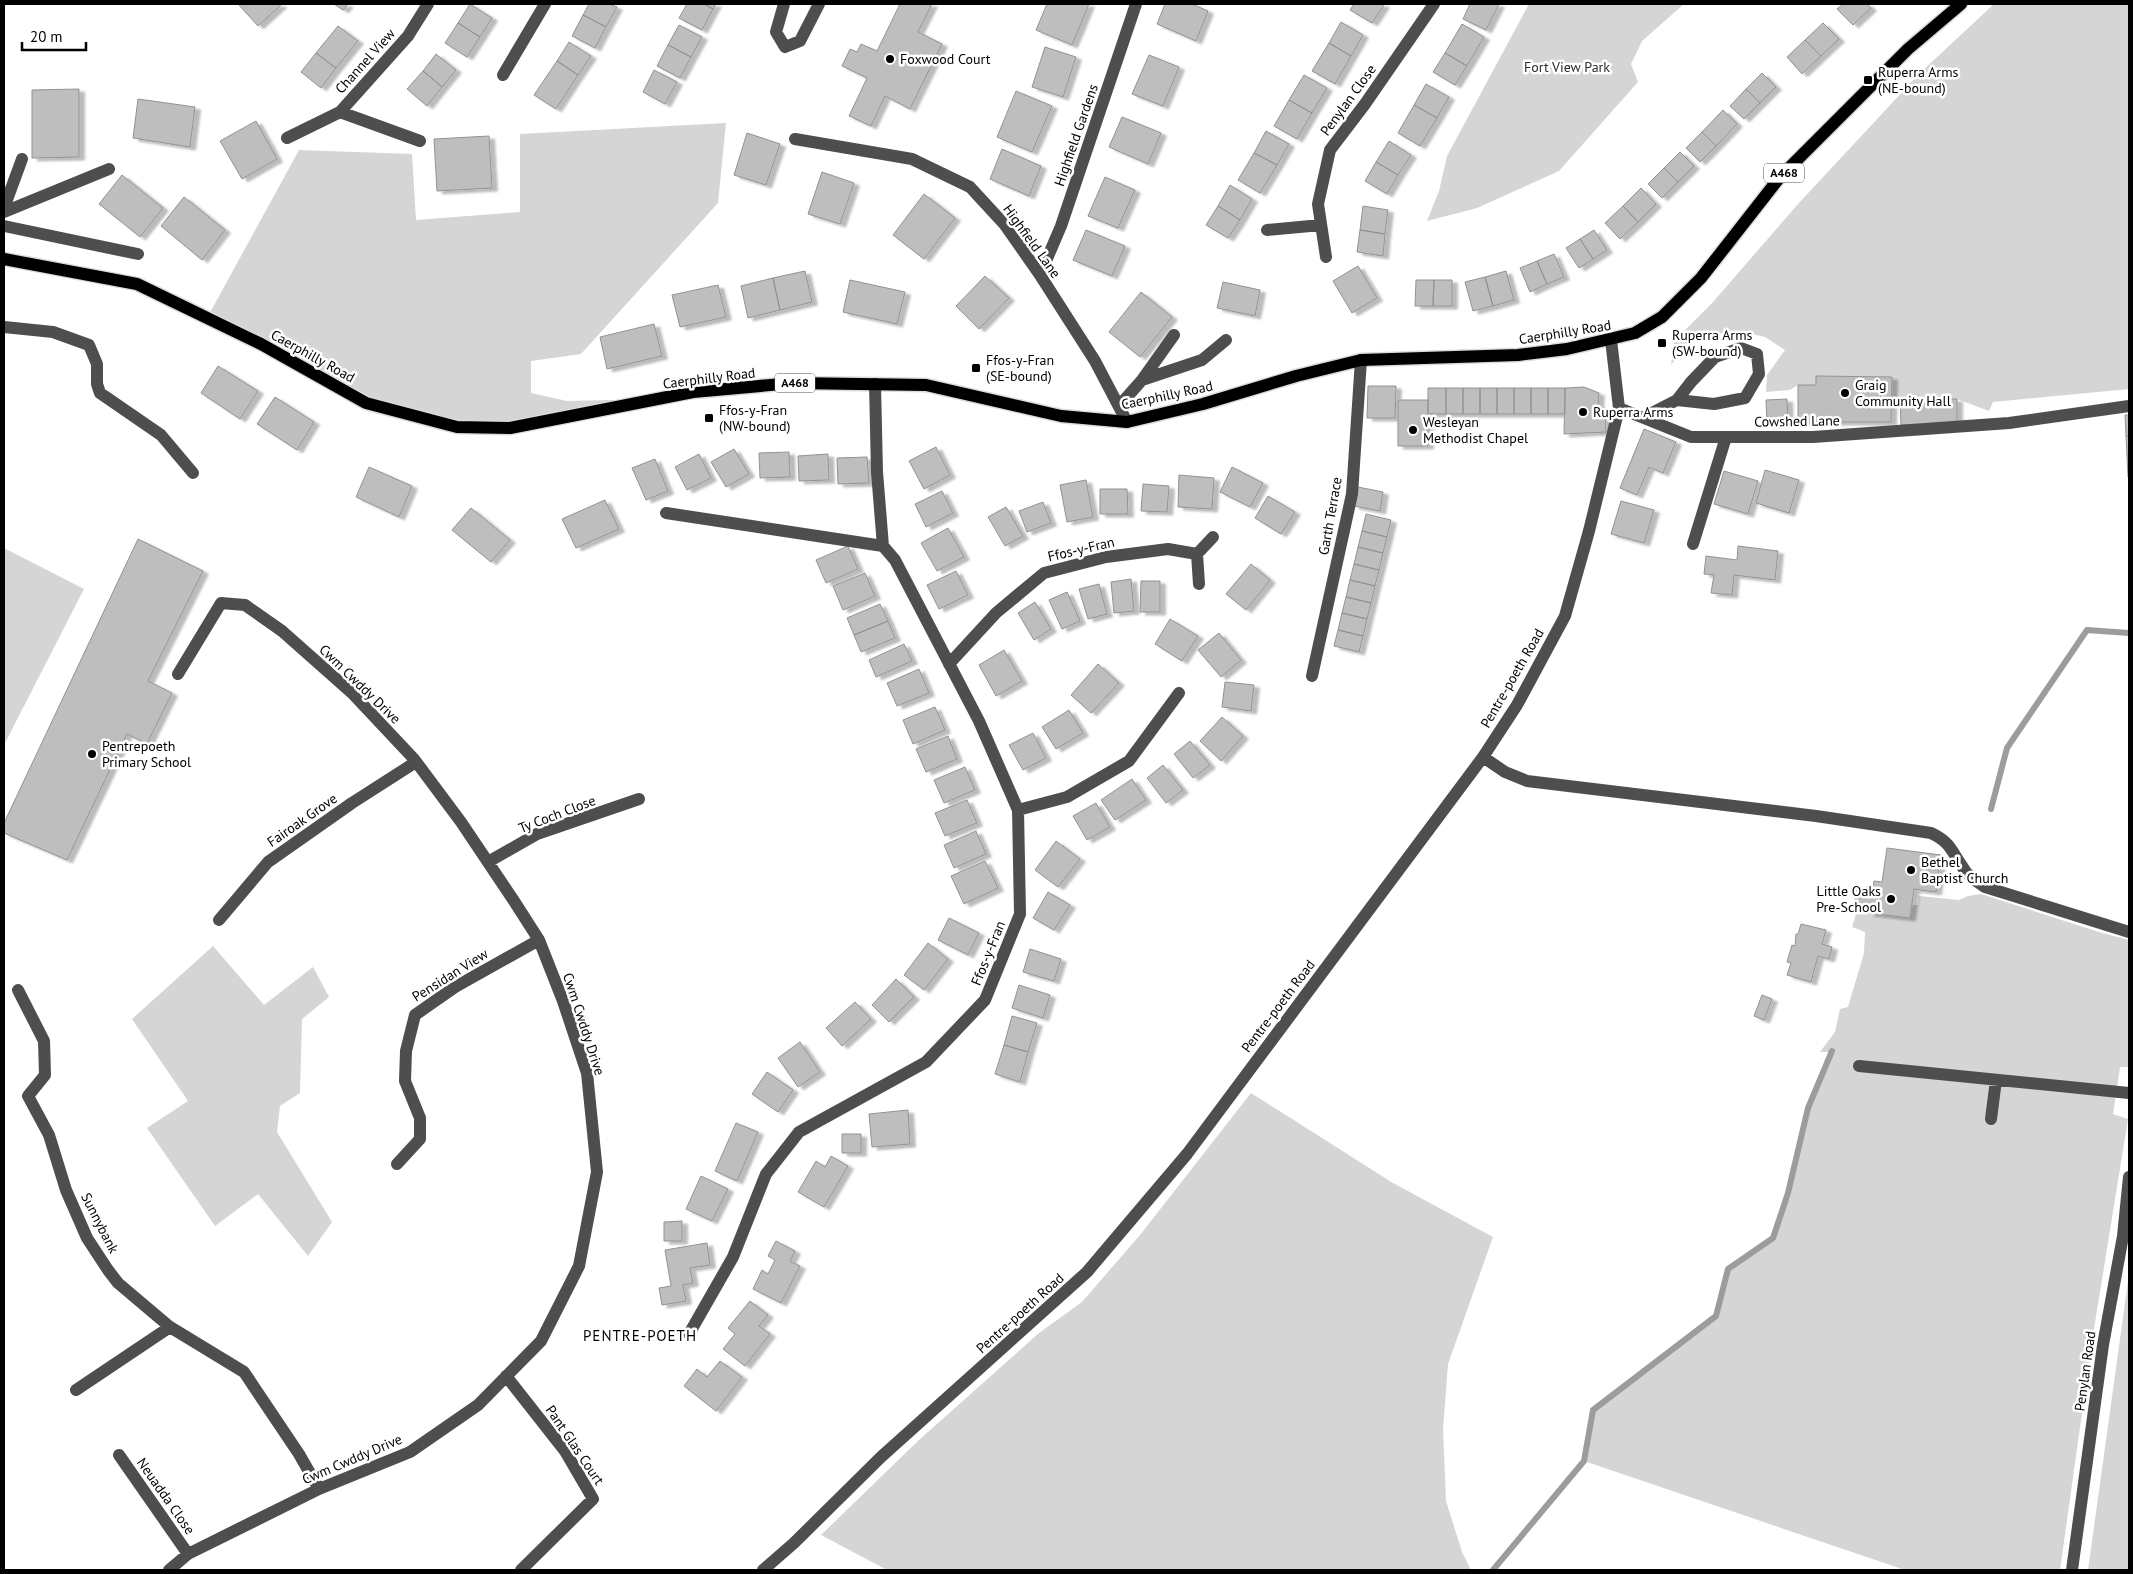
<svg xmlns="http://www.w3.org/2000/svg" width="2133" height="1574" font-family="'PT Sans',sans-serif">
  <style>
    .green { fill: #d5d5d5 }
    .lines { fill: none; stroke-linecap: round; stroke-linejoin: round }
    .stream { stroke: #9c9c9c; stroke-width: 6 }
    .building { fill: #bebebe; stroke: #929292; filter: url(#shadow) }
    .major-casing { stroke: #dbdbdb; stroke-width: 15 }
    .minor { stroke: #4e4e4e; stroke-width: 12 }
    .major { stroke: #000; stroke-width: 12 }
    .poi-dot { fill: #000; stroke: #fff; stroke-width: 2 }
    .labels { text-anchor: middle; stroke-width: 5; stroke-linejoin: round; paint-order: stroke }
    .shield { fill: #fff; stroke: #4c4c4c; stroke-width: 1 }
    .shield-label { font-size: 12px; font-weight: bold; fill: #000 }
    .poi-label { font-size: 14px; fill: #000; stroke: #fff; text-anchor: start }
    .street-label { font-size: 14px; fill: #000; stroke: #fff }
    .park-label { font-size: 14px; fill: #2c2c2c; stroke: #fff }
    .neighbourhood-label { font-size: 15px; letter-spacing: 1px; fill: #000; stroke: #fff }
  </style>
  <defs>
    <filter id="shadow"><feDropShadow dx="5.5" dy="3" stdDeviation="1" flood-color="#0004"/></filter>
  </defs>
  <rect width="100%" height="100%" fill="#fff"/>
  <path class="green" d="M1529,4h155l-42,37 -11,23 7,18 -79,89 -82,37 -50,13 12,-30 8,-35z
    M1994,4h135v385l-136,13 -4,9 -32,-12 -66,2v-24l-74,-1 -1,9h-18l-8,5 -24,2 1,-17 18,-25 -20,-13 -20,-5 -31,2 -22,6 -21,25 3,-24 39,-39 85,-98 122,-131z
    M726,123l-8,80 -137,151 -50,7v32l36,8 88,-2 -145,29 -53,-1 -91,-24 -159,-85 92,-168 113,4 4,66 104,-8v-78z
    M4,548l80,41 -80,156z
    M1981,894l121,39 27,7v127h-9l-7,47 15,5 -35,216 -33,235h-155l-321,-109 9,-51 123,-94 12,-47 45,-31 15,-45 20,-85 23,-56h-11l15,-20 5,-23 8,-2 16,-54 1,-21 -13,-5 6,-19 12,1v4l40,5 2,-13h6l1,-9 40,4 9,-4z
    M213,946l51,59 49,-38 16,30 -27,22 -2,74 -20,13 -3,26 55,90 -24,34 -50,-62 -43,32 -68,-98 41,-27 -56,-82z
    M1251,1093l142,90 100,54 -45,127 -5,65 3,72 16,51 9,18h-584l-66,-35 98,-95 120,-107 43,-31 58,-67z
    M2129,1274v296h-41z"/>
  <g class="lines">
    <path class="stream" d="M1991,809l16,-61 80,-118 42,3
      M1493,1570l91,-109 9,-51 123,-94 12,-47 45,-31 15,-45 20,-85 24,-57"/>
  </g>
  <path class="building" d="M238,4h42l1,1 -23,21z
    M334,4h14l-5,6z
    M470,4l22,14 -12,19 -22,-14z
    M589,4h20l8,3 -11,20 -23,-12z
    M687,4h17l9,5 -11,21 -23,-12z
    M704,4h12l-3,5z
    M900,4h32l-14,28 24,12 -32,65 -25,-13 -14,30 -22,-10 18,-38 -25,-12 8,-17 7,3 4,-8 16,7z
    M1047,4h42l-17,41 -36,-15z
    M1165,4h27l16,7 -12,30 -39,-17z
    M1354,4h28l2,1 -12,18 -22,-13z
    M1470,4h29l-13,26 -23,-11z
    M1843,4h24l4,4 -18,17 -16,-16z
    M583,15l23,12 -11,21 -23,-12z
    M1341,22l22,13 -12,21 -22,-13z
    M458,23l22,14 -13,20 -22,-14z
    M1823,23l16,16 -18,17 -16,-16z
    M1462,24l22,13 -17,29 -22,-13z
    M679,25l23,12 -11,20 -23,-12z
    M338,26l20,15 -22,27 -20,-15z
    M1805,40l16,16 -19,18 -15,-17z
    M569,42l22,14 -13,19 -21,-14z
    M1329,43l22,13 -16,28 -23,-13z
    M668,45l23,12 -11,21 -23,-12z
    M1045,47l31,10 -13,40 -31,-10z
    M316,53l20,15 -15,20 -20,-16z
    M1445,53l22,13 -12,19 -22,-13z
    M436,54l20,16 -14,17 -19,-16z
    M1149,55l30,12 -16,39 -31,-12z
    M557,61l21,14 -22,34 -22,-14z
    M654,70l23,12 -12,22 -22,-12z
    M423,71l19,16 -15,19 -20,-17z
    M1762,73l14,14 -16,16 -14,-14z
    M1304,75l23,13 -15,25 -23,-13z
    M1426,84l23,13 -12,21 -23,-13z
    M79,89v68l-47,1v-68z
    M1746,89l14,14 -16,16 -14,-13z
    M1016,91l36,15 -20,46 -35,-15z
    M138,99l57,8 -5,40 -57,-9z
    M1289,100l23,13 -15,26 -23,-13z
    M1414,105l23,13 -17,28 -22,-13z
    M1723,110l14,14 -21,22 -14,-14z
    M1122,117l39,16 -13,31 -39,-17z
    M256,121l21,38 -35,20 -22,-38z
    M1266,131l23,13 -12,21 -23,-12z
    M1702,132l14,14 -16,16 -14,-14z
    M747,133l33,11 -14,41 -32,-10z
    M489,136l3,52 -55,3 -3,-52z
    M1389,141l22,14 -13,20 -22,-13z
    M1002,149l39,17 -12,30 -39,-17z
    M1680,152l14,14 -16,16 -14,-14z
    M1254,153l23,12 -17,28 -22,-13z
    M1376,162l22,13 -11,19 -22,-13z
    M1664,168l14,14 -16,16 -14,-14z
    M822,172l32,11 -14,41 -32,-10z
    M122,175l41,33 -23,29 -41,-33z
    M1105,177l30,13 -17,38 -30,-12z
    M1230,185l22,14 -12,21 -22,-14z
    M1641,188l15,16 -18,18 -15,-16z
    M924,194l31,24 -31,41 -31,-24z
    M184,197l41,33 -23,30 -41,-34z
    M1218,206l22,14 -12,18 -22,-13z
    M1363,206l25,4 -3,24 -25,-4z
    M1623,206l15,16 -18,17 -15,-16z
    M1086,230l39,16 -13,30 -39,-16z
    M1360,230l25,4 -2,22 -26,-4z
    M1594,230l13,20 -14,9 -13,-20z
    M1580,239l13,20 -14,9 -13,-20z
    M1554,254l10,23 -17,7 -10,-23z
    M1537,261l10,23 -17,8 -10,-24z
    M1358,266l19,32 -25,15 -19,-32z
    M805,271l7,31 -32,8 -7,-32z
    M1506,271l8,29 -21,6 -8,-29z
    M985,276l24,22 -30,31 -23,-23z
    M1485,277l8,29 -20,5 -8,-29z
    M773,278l7,32 -32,8 -7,-32z
    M850,280l55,12 -8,32 -54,-12z
    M1416,280h18l-1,26h-18z
    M1434,280h18v26h-19z
    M1223,282l37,8 -5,26 -38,-8z
    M718,285l8,32 -46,10 -8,-32z
    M1141,292l31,25 -32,40 -31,-25z
    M654,324l8,32 -55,13 -7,-32z
    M218,366l40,25 -18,28 -39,-26z
    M1816,376l76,1 -1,45h-93v-37h18z
    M1368,386h28l-1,32h-28z
    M1584,387l15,6 -1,14 7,1 1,24 -42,2 1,-46z
    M1428,388h18v26h-18z
    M1446,388h17v26h-17z
    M1463,388h17v26h-17z
    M1480,388h17v26h-17z
    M1497,388h17v26h-17z
    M1514,388h17v26h-17z
    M1531,388h17v26h-17z
    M1548,388h17v26h-17z
    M275,397l39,25 -17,28 -40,-26z
    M1787,399l1,25 -21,1 -1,-25z
    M1900,399h57v25l-56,1z
    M1398,400h30v46h-30z
    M2125,415h4v20l-3,1z
    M1644,429l32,13 -13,31 -14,-6 -12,28 -17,-7z
    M2129,435v21h-2l-1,-20z
    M936,447l14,28 -26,14 -15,-28z
    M734,449l15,25 -23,13 -15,-25z
    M789,452l1,25 -30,1 -1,-25z
    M699,454l12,24 -24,12 -12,-23z
    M828,454l1,26 -30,1 -1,-25z
    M2127,456h2v21h-1z
    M867,457l2,26 -31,1 -1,-26z
    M655,459l13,32 -22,9 -14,-32z
    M369,467l43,19 -13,31 -43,-20z
    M1232,467l31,16 -13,24 -30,-15z
    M1765,470l34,10 -10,33 -33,-10z
    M1724,471l34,10 -10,33 -34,-10z
    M1179,475l35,3 -2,31 -34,-2z
    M1086,480l7,37 -26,5 -7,-37z
    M1143,484l26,2 -2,26 -26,-1z
    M1358,487l25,5 -3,19 -26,-5z
    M1100,489h27l1,25h-28z
    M942,491l11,22 -27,14 -11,-23z
    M1268,496l27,16 -14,22 -26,-16z
    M605,500l14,29 -43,19 -14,-29z
    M1621,501l33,9 -10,33 -33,-9z
    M1043,502l8,21 -24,9 -8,-21z
    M1006,507l17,29 -18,10 -17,-29z
    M471,508l39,32 -19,22 -39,-32z
    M1366,514l25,6 -4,17 -25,-6z
    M948,528l16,29 -27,14 -16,-28z
    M1362,531l25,6 -4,16 -25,-6z
    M138,539l65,32 -55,110 24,12 -25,51 -20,-10 -60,126 -63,-27v-10z
    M848,546l10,23 -32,14 -10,-23z
    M1738,546l40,5 -3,29 -41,-5 -2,20 -21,-2 3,-18 -10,-1 2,-18 31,4z
    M1358,547l25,6 -4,17 -25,-6z
    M1251,564l19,16 -24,30 -20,-16z
    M1354,564l25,6 -4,16 -25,-6z
    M956,571l12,24 -29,14 -12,-24z
    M865,573l10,23 -32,14 -10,-24z
    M1131,579l3,32 -20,2 -3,-31z
    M1350,580l25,6 -4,17 -25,-6z
    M1141,581h19v31h-20z
    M1099,584l8,30 -19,5 -9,-30z
    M1067,592l13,29 -18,8 -13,-29z
    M1346,597l25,6 -4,16 -25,-6z
    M1035,602l16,27 -17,11 -16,-27z
    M880,604l8,17 -34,14 -7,-17z
    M1342,613l25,6 -4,17 -25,-6z
    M1170,619l28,17 -16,25 -27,-17z
    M888,621l7,17 -34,14 -7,-17z
    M1338,630l25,6 -4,16 -25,-6z
    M1219,633l22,27 -20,17 -23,-27z
    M904,644l8,17 -36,16 -7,-17z
    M1004,650l18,31 -26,15 -17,-31z
    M1098,664l21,19 -28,30 -20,-18z
    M919,669l10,24 -32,13 -10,-23z
    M1225,682l29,3 -3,26 -29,-4z
    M935,707l10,23 -32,14 -10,-24z
    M1069,710l14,23 -27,16 -14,-22z
    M1222,717l21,19 -22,25 -21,-20z
    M1033,733l13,25 -23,12 -14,-25z
    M948,736l9,23 -31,13 -10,-23z
    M1190,741l20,24 -17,13 -19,-24z
    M1163,765l20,25 -17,13 -19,-25z
    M965,767l10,23 -31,13 -10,-23z
    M1132,779l14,21 -31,20 -14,-20z
    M967,800l10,23 -32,13 -10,-23z
    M1096,803l14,24 -23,13 -14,-24z
    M976,831l10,23 -32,14 -10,-23z
    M1056,841l24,18 -22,28 -23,-17z
    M1887,848l54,7 -5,37 -22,-3 -4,29 -41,-5 1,-4 -12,-1v-5l-3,-1 1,-12 10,1 1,-5 6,1 1,-6 8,1z
    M985,861l13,27 -34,16 -13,-28z
    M1048,892l22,13 -16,25 -21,-12z
    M949,918l30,15 -11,22 -30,-15z
    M1801,924l25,6 -4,14 10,3 -3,12 -11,-3 -7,26 -24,-7 4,-12 -4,-1 5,-17 3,1 1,-12h2z
    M928,943l20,16 -24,31 -20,-15z
    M1030,949l31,10 -7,22 -31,-9z
    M896,979l18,18 -25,25 -17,-17z
    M1019,985l31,10 -7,23 -31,-10z
    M1762,995l10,4 -8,21 -10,-4z
    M855,1002l16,17 -29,27 -16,-18z
    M1012,1016l25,7 -9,29 -24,-7z
    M800,1042l20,30 -22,15 -20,-29z
    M1004,1045l24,7 -8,30 -25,-8z
    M767,1072l26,18 -15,22 -26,-18z
    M908,1110l2,34 -38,3 -3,-33z
    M736,1123l22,9 -21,49 -22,-10z
    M842,1134h19v19h-19z
    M831,1156l17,10 -24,41 -26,-15 18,-31 9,6z
    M701,1176l27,13 -16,32 -26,-12z
    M682,1221v20h-18v-19z
    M776,1241l19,10 -5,10 10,5 -19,37 -28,-14 9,-19 6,4 7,-14 -7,-4z
    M707,1243l3,22 -20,3 3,15 -10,2 3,16 -24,4 -3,-17 12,-2 -6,-36z
    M750,1301l18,14 -9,11 11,8 -25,32 -22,-17 12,-15 -7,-6z
    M720,1361l22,16 -26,34 -32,-25 13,-17 10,8z"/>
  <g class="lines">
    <defs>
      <path id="major" d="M4,259l133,25 124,60 105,59 91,24 53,1 183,-36 100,-9 133,2 135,31 66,6 76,-18 93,-28 65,-16 157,-5 49,-6 68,-16 27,-16 39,-39 79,-101 128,-128 53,-45"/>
    </defs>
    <use href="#major" class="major-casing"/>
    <path class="minor" d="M784,4l-8,28 9,15 15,-6 19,-37
      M503,75l42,-71
      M340,112l80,29
      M287,138l53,-26 68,-76 20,-32
      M795,139l117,20 58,28 35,38 35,50 55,86 32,61
      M4,208l18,-49
      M4,212l105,-43
      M4,226l134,28
      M1267,230l54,-5
      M1326,257l-8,-53 12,-54 35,-46 69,-100
      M1040,275l21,-49 75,-222
      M4,327l49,5 36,13 8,19v20l3,9 61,42 32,38
      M1142,380l32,-45
      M1119,406l23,-26 60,-20 24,-20
      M1619,408l72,29h122l196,-14 120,-17
      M1644,417l33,-17 14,-18 24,-25 26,-9 16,6 2,20 -14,24 -31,6 -37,-4
      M666,513l217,33
      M1693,544l33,-107
      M1199,584l-2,-30 16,-17
      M949,664l47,-51 48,-40 62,-16 62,-8 29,5
      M1312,676l40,-182 9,-134
      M1483,757l22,15 22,9 289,35 115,17c19,9 20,17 31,33 5,10 14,15 23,21l144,45
      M1018,810l49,-13 62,-36 50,-68
      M488,862l49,-28 102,-35
      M219,920l49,-58 84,-59 64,-41
      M18,990l26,51 1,34 -17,21 21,39 17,55 21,48 21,32 10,13 52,44 74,45 55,82 20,35
      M1859,1066l270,27
      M1991,1119l5,-39
      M397,1164l23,-25v-21l-15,-37 1,-30 9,-36 40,-28 84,-47
      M689,1334l44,-77 33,-83 33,-42 127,-70 59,-62 35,-86 -2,-104 -39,-89 -84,-161 -12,-14 -6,-74 -2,-88
      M506,1376l59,75 28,48 -72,71
      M76,1390l94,-63
      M119,1455l69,99
      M169,1570l19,-16 131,-65 91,-37 68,-47 63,-64 38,-75 18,-94 -10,-99 -24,-72 -24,-61 -25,-39 -53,-79 -47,-63 -62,-66 -70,-62 -37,-26 -24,-2 -43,71
      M763,1570l31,-27 87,-86 206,-185 100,-118 296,-397 34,-52 48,-89 24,-85 30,-123 -8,-68
      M2072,1570l31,-225 20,-109 6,-59"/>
    <use href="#major" class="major"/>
  </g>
  <g class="poi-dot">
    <circle cx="890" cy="59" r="5"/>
    <rect x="1863" y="75" width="10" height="10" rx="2.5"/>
    <rect x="1657" y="338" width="10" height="10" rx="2.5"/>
    <rect x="971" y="363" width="10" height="10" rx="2.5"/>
    <circle cx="1845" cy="393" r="5"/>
    <circle cx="1583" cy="412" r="5"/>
    <rect x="704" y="413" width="10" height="10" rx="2.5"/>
    <circle cx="1413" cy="430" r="5"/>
    <circle cx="92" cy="754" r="5"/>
    <circle cx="1911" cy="870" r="5"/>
    <circle cx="1891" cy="899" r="5"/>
  </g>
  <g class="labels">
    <g class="shield">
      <rect x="1764" y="163.5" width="40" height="19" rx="4"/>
      <rect x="775" y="373.5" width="40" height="19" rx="4"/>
    </g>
    <g class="shield-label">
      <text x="1784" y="177">A468</text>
      <text x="795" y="387">A468</text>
    </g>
    <g class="poi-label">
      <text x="900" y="64">Foxwood Court</text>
      <text x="1878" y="77">Ruperra Arms<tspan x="1878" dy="16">(NE-bound)</tspan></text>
      <text x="1672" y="340">Ruperra Arms<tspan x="1672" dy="16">(SW-bound)</tspan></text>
      <text x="986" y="365">Ffos-y-Fran<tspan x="986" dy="16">(SE-bound)</tspan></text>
      <text x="1855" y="390">Graig<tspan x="1855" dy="16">Community Hall</tspan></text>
      <text x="719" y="415">Ffos-y-Fran<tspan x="719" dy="16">(NW-bound)</tspan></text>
      <text x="1593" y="417">Ruperra Arms</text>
      <text x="1423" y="427">Wesleyan<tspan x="1423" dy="16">Methodist Chapel</tspan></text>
      <text x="102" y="751">Pentrepoeth<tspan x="102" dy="16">Primary School</tspan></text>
      <text x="1921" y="867">Bethel<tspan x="1921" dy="16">Baptist Church</tspan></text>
      <text x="1881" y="896" text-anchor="end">Little Oaks<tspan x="1881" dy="16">Pre-School</tspan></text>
    </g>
    <g class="street-label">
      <text transform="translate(365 61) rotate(-48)" y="5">Channel View</text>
      <text transform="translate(1348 100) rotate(-54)" y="5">Penylan Close</text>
      <text transform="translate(1076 135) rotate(-71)" y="5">Highfield Gardens</text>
      <text transform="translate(1032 241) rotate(54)" y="5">Highfield Lane</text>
      <text transform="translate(1565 332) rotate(-9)" y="5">Caerphilly Road</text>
      <text transform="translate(313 356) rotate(29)" y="5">Caerphilly Road</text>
      <text transform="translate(709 378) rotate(-7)" y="5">Caerphilly Road</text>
      <text transform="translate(1167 395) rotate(-12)" y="5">Caerphilly Road</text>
      <text transform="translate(1797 421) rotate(-1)" y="5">Cowshed Lane</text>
      <text transform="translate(1330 516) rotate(-80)" y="5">Garth Terrace</text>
      <text transform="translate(1081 549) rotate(-13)" y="5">Ffos-y-Fran</text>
      <text transform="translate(1512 678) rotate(-60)" y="5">Pentre-poeth Road</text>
      <text transform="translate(360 684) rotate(44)" y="5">Cwm Cwddy Drive</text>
      <text transform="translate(557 814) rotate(-21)" y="5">Ty Coch Close</text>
      <text transform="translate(302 820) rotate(-35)" y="5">Fairoak Grove</text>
      <text transform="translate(988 953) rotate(-68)" y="5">Ffos-y-Fran</text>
      <text transform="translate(450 975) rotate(-32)" y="5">Pensidan View</text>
      <text transform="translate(1278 1006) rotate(-53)" y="5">Pentre-poeth Road</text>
      <text transform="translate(584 1024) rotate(72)" y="5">Cwm Cwddy Drive</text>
      <text transform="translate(100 1223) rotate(63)" y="5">Sunnybank</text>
      <text transform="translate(1020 1313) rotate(-42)" y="5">Pentre-poeth Road</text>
      <text transform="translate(2085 1371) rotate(-82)" y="5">Penylan Road</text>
      <text transform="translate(575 1445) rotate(56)" y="5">Pant Glas Court</text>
      <text transform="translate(352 1459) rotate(-23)" y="5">Cwm Cwddy Drive</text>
      <text transform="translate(166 1496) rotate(55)" y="5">Neuadda Close</text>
    </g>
    <g class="park-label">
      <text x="1567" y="72">Fort View Park</text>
    </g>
    <g class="neighbourhood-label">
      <text x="640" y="1341">PENTRE-POETH</text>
    </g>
  </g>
  <rect width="2133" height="1574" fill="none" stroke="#000000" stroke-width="10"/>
  <path d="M22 42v8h64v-8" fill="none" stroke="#000000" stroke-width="2.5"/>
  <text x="30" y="42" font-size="15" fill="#000000" stroke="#ffffff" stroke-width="4" paint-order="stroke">20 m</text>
</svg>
